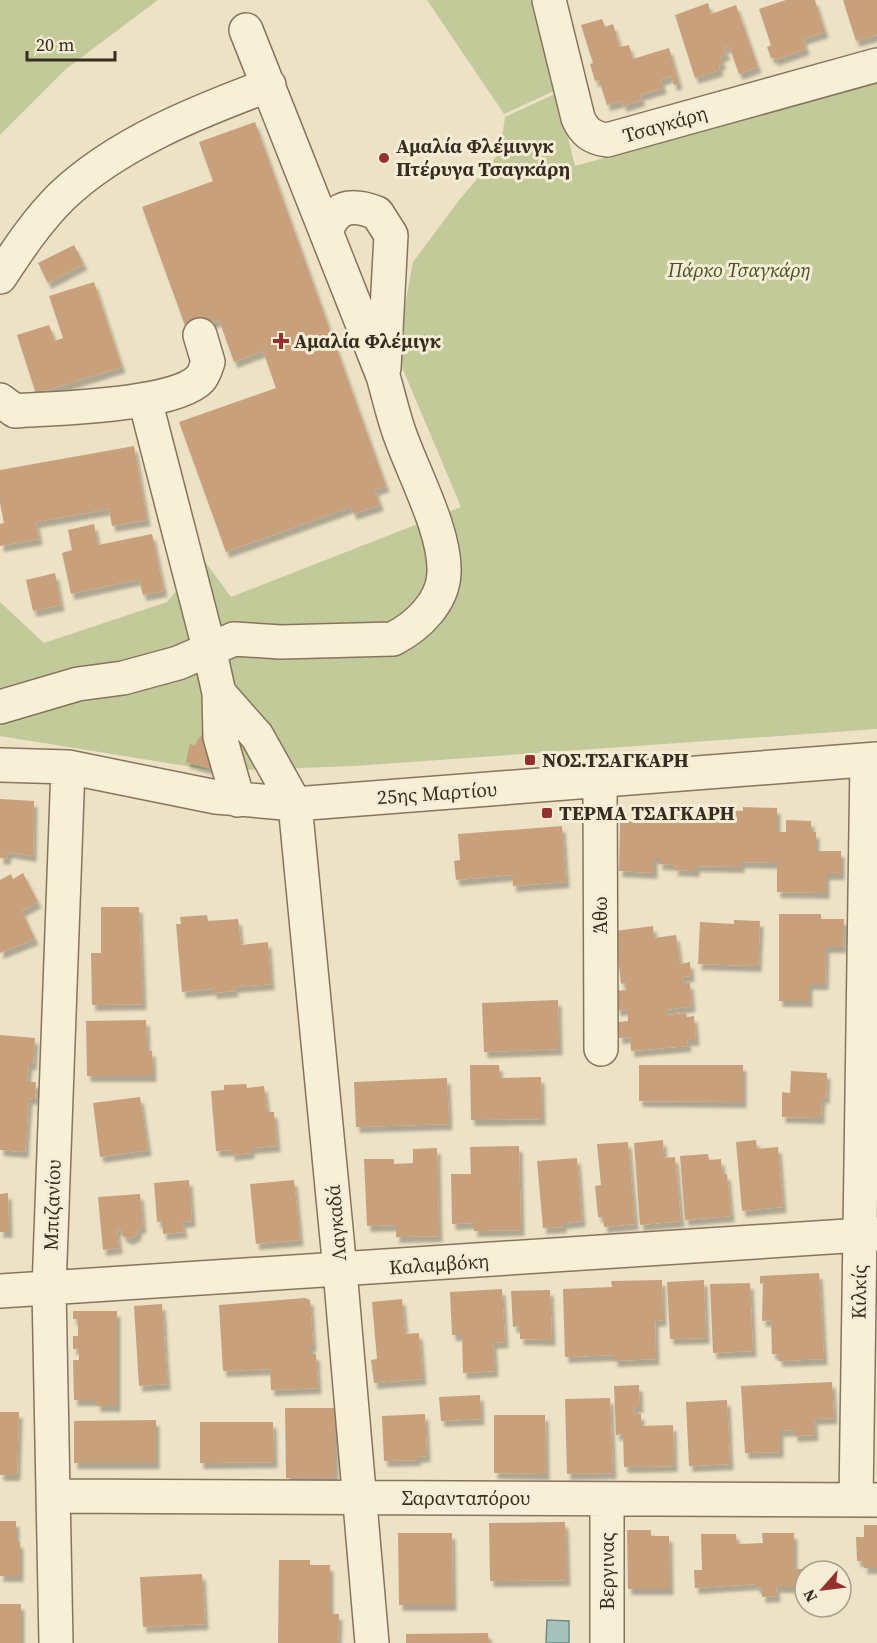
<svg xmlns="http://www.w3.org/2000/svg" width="877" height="1643" font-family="'Source Serif 4',serif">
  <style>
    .green { fill: #c3ca99 }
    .water { fill: #a6c0ba; stroke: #6d8e87; stroke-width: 1.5 }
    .building { fill: #c9a07c; filter: url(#shadow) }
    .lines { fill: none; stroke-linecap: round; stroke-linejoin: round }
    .minor-casing { stroke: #87745c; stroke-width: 36 }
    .minor { stroke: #f8efd8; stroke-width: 33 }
    .poi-dot { fill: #94312e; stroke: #f4ecd4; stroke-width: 2 }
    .labels { text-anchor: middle; stroke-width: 6; stroke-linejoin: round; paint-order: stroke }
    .street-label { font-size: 20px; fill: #372c1f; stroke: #f4ecd4 }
    .poi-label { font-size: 20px; font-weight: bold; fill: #372c1f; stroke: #f4ecd4; text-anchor: start }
    .park-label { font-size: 20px; font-style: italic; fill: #465326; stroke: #f4ecd4 }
  </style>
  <defs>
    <filter id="shadow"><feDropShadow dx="3.5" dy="6" stdDeviation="1.5" flood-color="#0004"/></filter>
  </defs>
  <rect width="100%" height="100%" fill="#ede2c5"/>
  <path class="green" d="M0,0h158l-92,69 -66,66z
    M427,0h105l24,90 -52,24z
    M877,82v647l-523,37 -137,5 -217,-35v-134l44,41 123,-41 36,-43 28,38 230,-90 -65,-154 17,-91 47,-63 40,-47 5,-35 52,-24 18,73z"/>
  <path class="water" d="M547,1620l22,1v22h-23z"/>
  <path class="building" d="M786,0h29l10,32 -22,7 3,10 -31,11 -1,-3 -3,1 -4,-11 4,-2 -12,-36z
    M843,0h34v35l-21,6z
    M708,3l3,11 25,-9 22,62 -19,7 -10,-28 -5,2 3,6 -7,3 3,6 -4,2 1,5 -25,8 -20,-63z
    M602,19l3,8 8,-3 7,23 9,-2 4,14 36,-11 10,35 -5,2 -3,-9 -10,4 2,8 -23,7 2,5 -19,6 -1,-5 -15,4 -8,-25 -4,1 -5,-17 3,-1 -12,-38z
    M255,122l131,364 -11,4 5,15 -27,9 -2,-7 -125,45 -47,-130 97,-34 -13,-37 -29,11 -15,-42 -32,11 -45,-124 71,-26 -14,-39z
    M74,245l10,19 -36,19 -10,-20z
    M94,282l28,85 -86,27 -19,-59 32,-10 6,16 8,-3 -14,-42z
    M134,446l13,74 -35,6 -3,-17 -73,13 3,17 -39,7v-22l4,-1 -4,-20v-33z
    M94,524l4,21 54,-11 12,57 -21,4 -4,-16 -68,15 -9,-41 10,-3 -4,-20z
    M55,573l6,32 -28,6 -7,-31z
    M201,735l15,12 1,24 -31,-9 4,-19 4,3z
    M0,799l34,2 -1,55 -25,-4 -1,7 -7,-1z
    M743,807l34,1v24h9v-12l25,1v11h5v19h25v23h-15v19l-49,-1v-29l-36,-1v5l-45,-1v5l-22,-1 1,-5 -16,-1v-6h-5v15l-35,-2 1,-49 34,-2 1,-4 48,-2v-5l40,2z
    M562,826l4,56 -53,4 -1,-11 -56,5 -2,-19 6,-1 -2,-26z
    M23,873l15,29 -16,9 13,28 -35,14v-73l11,-6 2,5z
    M101,907h38l4,97 -51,1 -1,-52h10z
    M779,914h42v5h23l-1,28h-17l-1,37h-16v17h-30z
    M207,915l1,6 30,-2 3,26 27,-3 3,42 -37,3 1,4 -22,2v-4l-31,3 -6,-68h5l-1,-7z
    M734,920l26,1 -2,45 -60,-2 2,-42 34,2z
    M653,926l1,12 22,-3 4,29 10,-2 1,14 -9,1 1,6h7l2,23 -26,4 1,5 19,-2 1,4 7,-1 2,24h-9l1,6 -57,5 -1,-14 -11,1 -1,-16 10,-1 -1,-12 -10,1 -2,-19 11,-1 -1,-7 -4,1 -6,-53z
    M558,1000l1,49 -75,3 -2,-49z
    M146,1020l1,31h5l1,25h-66l-1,-55z
    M0,1035l35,3 -2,26h-4l-2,18h9l-1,17 -6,-1 -4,54 -25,-2z
    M470,1065h29l1,13 41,-1 1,42 -71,1z
    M639,1065h104v37l-104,-1z
    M791,1071l36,2 -1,25 -4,-1 -1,21 -39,-1v-25l8,1z
    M447,1078l2,46 -93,3 -2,-45z
    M246,1084l1,4 17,-2 3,26h7l3,34 -26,2v5l-20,2v-5l-15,1 -5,-60 13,-1v-5z
    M140,1097l8,53 -48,7 -7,-54z
    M663,1140l1,18 11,-1 6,64 -41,4 -6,-82z
    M756,1140l1,9 21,-2 5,60 -41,4 -6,-69z
    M628,1142l7,82 -31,3 -1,-10h-5l-3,-31 6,-1 -4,-41z
    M519,1146l2,84 -47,1v-8l-22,1 -1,-50h20l-1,-27z
    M437,1148l2,88 -43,1v-12l-29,1 -3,-67h30v5l19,-1v-14z
    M708,1154l1,6 12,-1 1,15h5l4,42 -46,4 -5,-64z
    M577,1158l5,63 -19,2v4l-20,1 -6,-67z
    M189,1180l3,41 -10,1 2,10 -21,2 -1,-13 -5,1 -3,-39z
    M294,1180l6,60 -44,4 -6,-60z
    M8,1193l1,39h-9v-38z
    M140,1194l3,33 -4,1 -2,7 -7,4 -7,-3 -3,-7 -3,1 2,18 -16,2 -5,-53z
    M819,1273l5,86 -45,2 -1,-7h-6l-1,-34 -9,1 1,-38 -3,1v-8z
    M662,1280l1,40 -8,1 1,38 -42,2v-6l-49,2 -2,-68 49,-2 -1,-6z
    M704,1280l2,58 -36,1 -3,-57z
    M750,1283l3,68 -40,2 -3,-69z
    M502,1289l3,53 -12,1 2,28 -32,2 -1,-38h-10l-2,-43z
    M550,1290l2,50 -32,-1v-13l-7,1 -2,-36z
    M305,1298l5,2 3,46h-3v8h6l2,34 -47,2 -1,-21 -47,2 -4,-66z
    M402,1299l3,35 14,-1 4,46 -49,4 -3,-23 6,-1 -5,-57z
    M162,1304l5,80 -28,2 -5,-80z
    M73,1311h44v95h-20v-6h-23l-1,-40h6v-11h-6v-13h5v-17h-5z
    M832,1382l2,36 -20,1 1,16 -21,1v-6l-14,1v21l-35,1 -4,-67z
    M639,1385l1,22h-6l1,7h6v12l32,-1 1,41 -50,1 -1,-33 -7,1 -2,-49z
    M480,1395l1,24 -40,2 -2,-24z
    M610,1398l3,75 -46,1 -2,-75z
    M727,1400l3,64 -41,2 -3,-64z
    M285,1408h50v70h-49z
    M0,1412h19l-2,63h-17z
    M425,1414l2,42 -10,1v3l-33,1 -2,-45z
    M494,1415h51l1,59 -52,-1z
    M156,1420v43h-82v-42z
    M200,1422h73l1,40 -74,1z
    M0,1521h16v21h4v34h-20z
    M565,1522l2,58 -77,1 -1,-58z
    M864,1525h13v43h-13v-7h-7l-1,-24h8z
    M627,1530h24v6h18l1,53h-42z
    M398,1533h54l1,72h-54z
    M762,1533h32v36h9l1,18h-28l1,9 -15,1v-9l-6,-1v-3l-61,4 -1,-18h8l-1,-36h35l1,10 26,-1z
    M279,1560h31v5h20v49h9l-1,29h-60z
    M202,1574l3,50 -62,3 -3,-50z
    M0,1604h21v39h-21z
    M488,1633l1,10h-83v-9z"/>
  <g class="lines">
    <defs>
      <path id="minor" d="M549,0l29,118c6,14 14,20 29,22l270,-75
        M327,229c10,-25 27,-25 50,-16l14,22 -7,133
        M0,277c19,-29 37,-56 61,-80 55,-53 138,-86 208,-112
        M0,400l15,11c39,-3 160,-5 185,-32 4,-4 6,-12 8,-17l-8,-27
        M145,400l64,248 10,45 1,44 18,63
        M219,693l38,43 38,68 45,466 32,373
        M0,707l78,-23 45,-6 55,-15 56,-24 47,3 112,-3c25,-13 50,-37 51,-66 2,-42 -33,-104 -46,-144 -6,-18 -10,-36 -15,-53l-137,-346
        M0,765l68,2 148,30 79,7 582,-45
        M600,781l1,268
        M0,1291l877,-57
        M55,1496l822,4
        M607,1499v144
        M856,1500l11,-740
        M56,1643l-7,-354 19,-522"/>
    </defs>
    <use href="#minor" class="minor-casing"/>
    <use href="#minor" class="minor"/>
  </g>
  <g class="poi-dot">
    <circle cx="384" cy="158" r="6"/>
    <path d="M278 332h6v6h6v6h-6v6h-6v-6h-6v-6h6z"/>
    <rect x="524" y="754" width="12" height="12" rx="3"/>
    <rect x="541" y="807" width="12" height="12" rx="3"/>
  </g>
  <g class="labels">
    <g class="street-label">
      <text transform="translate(665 124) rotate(-16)" y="7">Τσαγκάρη</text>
      <text transform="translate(437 793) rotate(-4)" y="7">25ης Μαρτίου</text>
      <text transform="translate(600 915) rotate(-90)" y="7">Άθω</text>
      <text transform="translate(52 1205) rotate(-88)" y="7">Μπιζανίου</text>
      <text transform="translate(336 1223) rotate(-95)" y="7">Λαγκαδά</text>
      <text transform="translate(439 1264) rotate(-4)" y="7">Καλαμβόκη</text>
      <text transform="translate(859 1292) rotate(-89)" y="7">Κιλκίς</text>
      <text x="466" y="1505">Σαρανταπόρου</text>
      <text transform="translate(607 1571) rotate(-90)" y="7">Bεργινας</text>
    </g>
    <g class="poi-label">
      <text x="396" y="153">Αμαλία Φλέμινγκ<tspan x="396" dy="23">Πτέρυγα Τσαγκάρη</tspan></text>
      <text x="294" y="348">Αμαλία Φλέμιγκ</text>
      <text x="542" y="767">ΝΟΣ.ΤΣΑΓΚΑΡΗ</text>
      <text x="559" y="820">ΤΕΡΜΑ ΤΣΑΓΚΑΡΗ</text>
    </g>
    <g class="park-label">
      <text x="739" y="277">Πάρκο Τσαγκάρη</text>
    </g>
  </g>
  <g transform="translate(823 1589) rotate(242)"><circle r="28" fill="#f4ecd4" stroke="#a89f8c" stroke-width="1.5"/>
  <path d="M0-4.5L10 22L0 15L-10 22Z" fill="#94312e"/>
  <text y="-9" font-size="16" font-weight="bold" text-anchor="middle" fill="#372c1f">N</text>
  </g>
  <path d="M27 51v9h88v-9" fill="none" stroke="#372c1f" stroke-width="3"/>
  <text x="36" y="51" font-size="18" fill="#372c1f" stroke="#f4ecd4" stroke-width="4.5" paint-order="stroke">20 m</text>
</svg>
